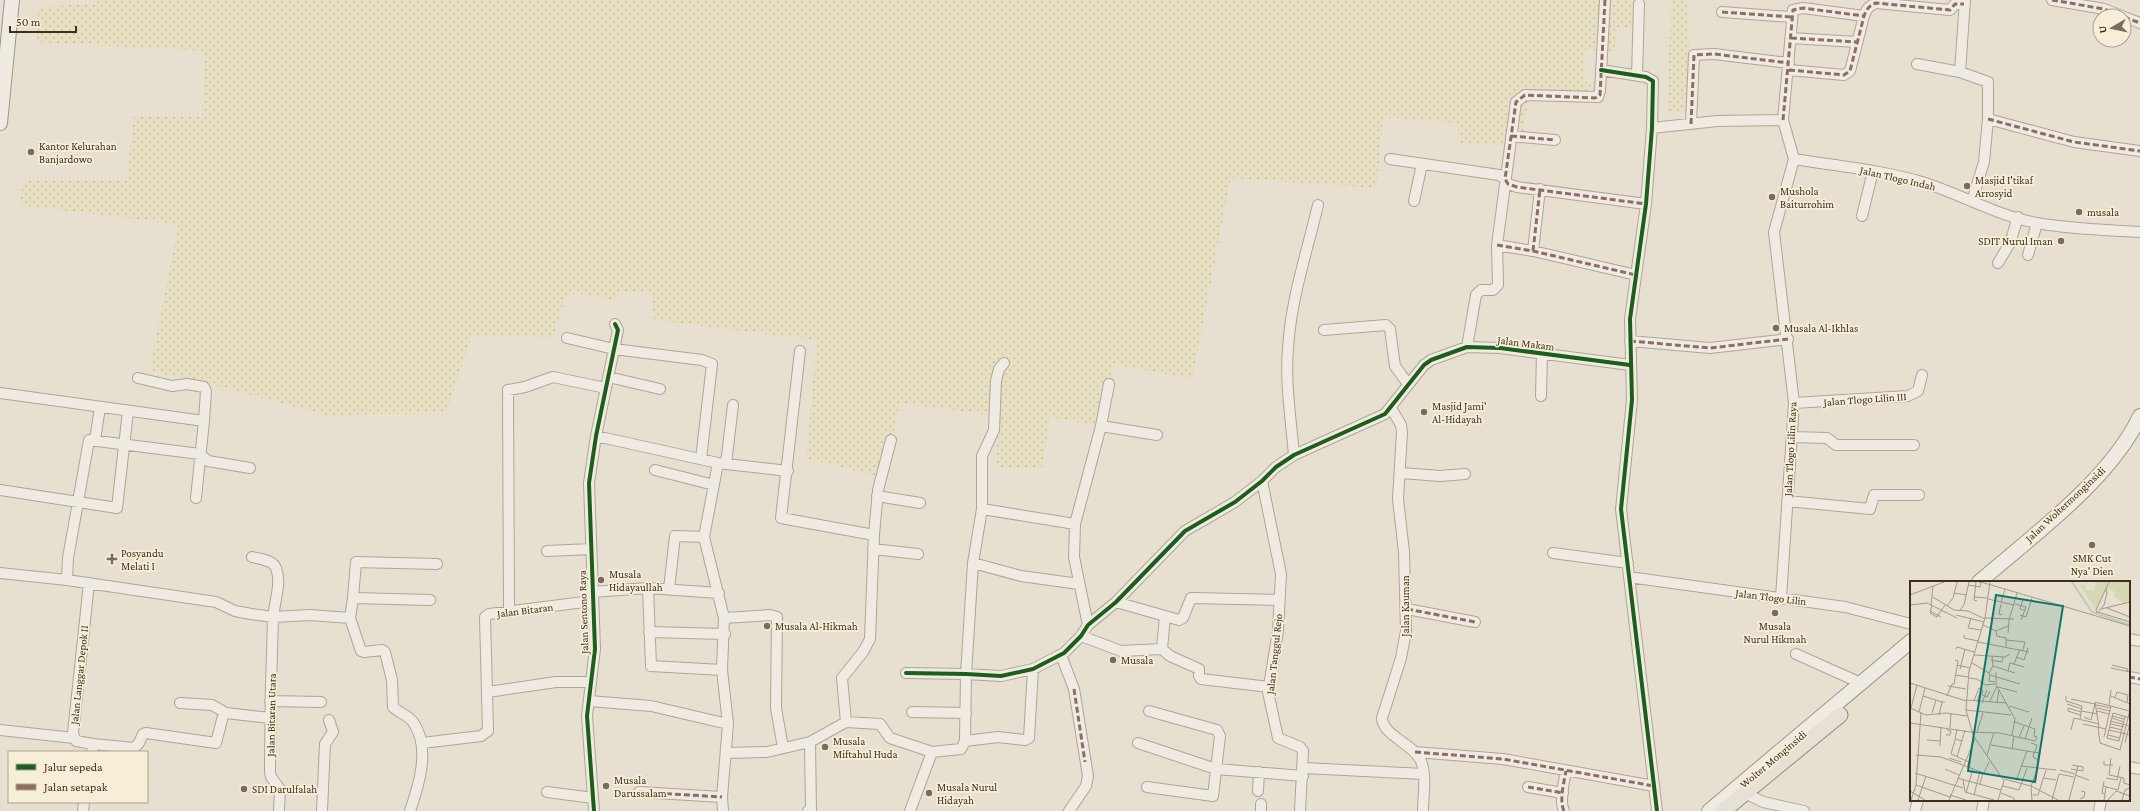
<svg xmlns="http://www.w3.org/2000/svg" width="2140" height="811" font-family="'Crimson Pro',serif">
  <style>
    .farmland { fill: url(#farmland-dots) }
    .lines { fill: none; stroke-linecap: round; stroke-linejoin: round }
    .street-casing { stroke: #ada599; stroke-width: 12 }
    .secondary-casing { stroke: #9c958a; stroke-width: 16 }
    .primary-casing { stroke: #928b80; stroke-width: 17 }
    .street { stroke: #efebe3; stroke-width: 10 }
    .secondary { stroke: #efebe3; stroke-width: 14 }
    .primary { stroke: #e6e1d4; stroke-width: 15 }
    .quiet { stroke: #8d6e63; stroke-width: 3; stroke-dasharray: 6 3; stroke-linecap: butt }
    .cycleway-casing { stroke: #f7eed8; stroke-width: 6 }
    .cycleway { stroke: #1b5e20; stroke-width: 4 }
    .poi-dot { fill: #786c5e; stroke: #f7eed8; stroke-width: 1.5 }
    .labels { text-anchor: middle; stroke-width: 3.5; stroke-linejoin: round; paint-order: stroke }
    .poi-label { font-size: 11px; fill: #3d2e20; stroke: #f7eed8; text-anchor: start }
    .street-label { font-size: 11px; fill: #3d2e20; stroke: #f7eed8 }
    .inset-river { fill: none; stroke: #bcccc2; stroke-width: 2 }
    .inset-road { fill: none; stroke: #a3998a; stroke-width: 1 }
    .view { fill: #0f766e; fill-opacity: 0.15; stroke: #0f766e; stroke-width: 2 }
    .inset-edge { fill: none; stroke: #3d2e20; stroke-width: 2 }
  </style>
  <defs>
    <pattern id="farmland-dots" width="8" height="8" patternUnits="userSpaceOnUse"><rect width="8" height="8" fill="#e6dfc2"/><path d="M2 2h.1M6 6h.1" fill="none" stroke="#c6c0a6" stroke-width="1.8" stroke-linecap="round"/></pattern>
  </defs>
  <rect width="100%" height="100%" fill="#e7e0d1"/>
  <path class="farmland" d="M98,0h1539l-1,29 -19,-1 -2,23 -31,-1v32h21l-4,20 -73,-2 -6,46 -63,-3 -1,-20 -75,-6 -6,71 -146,-10 -39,201 -78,-15 -9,62 -55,-9 -8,51h-46l3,-52 -99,-13 -16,75 -78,-20 11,-118 -163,-20 -2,-26 -28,-3 -10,9 -38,-7 -11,5 -12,40 -81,-3 -26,78 -121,2 -99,-27 -76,-17 28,-147 -159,-19 4,-24 103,-1 8,-64 68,1 3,-66 -168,-9 1,-34 60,-6z
    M1671,0h17l4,112h-25z"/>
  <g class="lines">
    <defs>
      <path id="street" d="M2052,0l52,9 18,7
        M1722,12l70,5
        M2124,17l16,6
        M1791,38l66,4
        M1917,64l43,8 28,10v37l-4,43 -12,39
        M1601,70l45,7 7,4 -1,47 -6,76 -16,115 2,81 -11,109 36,302
        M1789,70l55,5 6,-4 14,-55c3,-8 5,-10 12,-13l74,7 5,-6h9
        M1960,72l5,-72
        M1637,76l2,-72
        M1988,119l86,23 66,9
        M1691,124l3,-69 20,-1 75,9
        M1652,128l65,-7 66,-1
        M1511,136l44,4
        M1390,159l109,16 6,4 3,5 9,3 129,17
        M1794,159c43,7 87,11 128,23 39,12 75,34 115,41 32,6 70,7 103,9
        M1794,159l-11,-39 10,-110 10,-2 61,8
        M1414,201l8,-37
        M1862,216l11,-45
        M1497,245l36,6 103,24
        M1533,251l7,-62
        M2028,255l9,-32
        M1998,263l12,-20 8,-26
        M1324,330l62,-5 4,4 5,37 13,18
        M567,338l47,11 88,11 10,4 -11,95
        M1630,341l80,7 78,-9
        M1467,347l9,-52 5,-5h12l5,-5 -1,-40 19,-143 9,-7 73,2 2,-6 5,-91
        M800,351l-19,167 93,17
        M608,377l52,12
        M138,378l34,8 15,-2 17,3 2,4 -2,30
        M0,393l204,28 -8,77
        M1541,396l1,-43
        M1794,403l114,-7 10,-5 4,-16
        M1391,408l10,17 1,7 -4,67 6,53 2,79 -5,27 -19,60c1,18 32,26 39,43 6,15 2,34 2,50
        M1101,426l56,9
        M596,436l122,27 70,8
        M1792,437l35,1 9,7h78
        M95,440l5,-33
        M1294,455c-3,-36 -9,-71 -6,-107 3,-49 19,-96 30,-143
        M726,464l7,-59
        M655,470l59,15
        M1401,473l39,3 25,-2
        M1262,481l19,93 -3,57 -10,61 10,46 22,9 3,4 -3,60
        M0,490l117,18 11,-97
        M877,496l43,7
        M1787,501l83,8 4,-14h45
        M982,509l93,15
        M704,537l14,-74
        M873,549l45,5
        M547,551l44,-2
        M1553,553l75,10
        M252,557c7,2 21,3 24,11 6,16 -2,34 -3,51 -2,51 -3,102 -3,153l1,5 9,12 -1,22
        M973,563l48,13 58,8
        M0,573l67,7 149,22 19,9 16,3 22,3 37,-2 40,3
        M1629,577l216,30 66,17
        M67,580l1,-22 21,-118 111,14 8,7 42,7
        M89,583l-16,150 3,8 17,3 -1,8
        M648,588l3,78 71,4
        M669,589l6,-53 29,1 20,81 -2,52 6,54 -6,73 1,14
        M592,592l56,-4 71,5
        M353,598l3,-36 81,2
        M1781,598l13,-195 -20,-171 20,-73
        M1116,602l63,18 4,-2 8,-20 88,2
        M1407,609l68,13
        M509,612l-1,-222 17,-3 28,-10 53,11
        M724,618l46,-3 7,2 -1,91 7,40
        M1088,625l-14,-68 1,-33 26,-98 8,-42
        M649,632l76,2
        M1081,636l40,15 41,-2 8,7 29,13v7l2,3 68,8
        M2129,639l11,2
        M1162,649l3,-33
        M1796,654l67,30
        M1061,655l13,34 14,87 -2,10 -17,25
        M906,673l60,1 35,2 32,-7 31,-16 17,-17 7,-11 28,-23 69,-71 50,-29 27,-21 14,-14 18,-12 91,-41 39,-49 7,-5 36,-13 33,1 130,17
        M2129,677l11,2
        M488,692l68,-10h35
        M270,701l51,1
        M589,701l62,5 77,18
        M180,703l32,2 14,8 44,5
        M912,712l54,1
        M846,722l-4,-44 21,-26 7,-13 4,-104 4,-45 13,-50
        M0,730l74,8
        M965,741l33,-4 27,3 4,-2 4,-69
        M422,743l59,-7 7,-5 -3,-114 4,-3 103,-13
        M1138,743l78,26 87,7
        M93,744l41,4 5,-5 4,-9 3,-1 70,10 8,-31
        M1415,752l88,7 151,27
        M726,753l41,-1 43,-10 36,-20 34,2 10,14 42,14
        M2129,767l11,2
        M1304,768l120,6
        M1147,787l66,9 7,-60 -3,-6 -68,-19
        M1528,787l35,6
        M1258,791l1,-19
        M547,792l46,6
        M639,792l83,5
        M1745,793l18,9 41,9
        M1261,804v7
        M83,811l1,-9
        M322,811l3,-67 8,-12 -4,-12
        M410,811c9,-26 21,-64 3,-89 -5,-7 -14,-9 -20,-15l-1,-27 -7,-28 -3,-2 -18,2 -3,-1 -11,-33 3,-20 77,2
        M594,811l-7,-95 8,-67 -6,-166 7,-47 22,-106 -3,-6
        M808,811h3l-1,-69
        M910,811l22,-59 29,-3 4,-8 1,-67 7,-111 9,-54v-53l12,-26 2,-49 3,-12 5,-6
        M1564,811c-5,-10 0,-29 2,-40
        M1915,811l3,-11
        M1982,811l2,-11
        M2099,811l2,-11"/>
      <path id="secondary" d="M0,123l12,-123
        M1979,582c52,-45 132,-103 161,-166
        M1709,811l202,-170"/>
      <path id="primary" d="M1723,811l117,-96"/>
    </defs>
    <use href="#street" class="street-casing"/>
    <use href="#secondary" class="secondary-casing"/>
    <use href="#primary" class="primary-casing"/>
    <use href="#street" class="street"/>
    <use href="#secondary" class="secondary"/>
    <use href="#primary" class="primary"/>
    <path class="quiet" d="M1605,0l-5,95 -5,3 -70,-3 -9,7 -11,77 3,5 9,3 129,17
      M2052,0l52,9 18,7
      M1722,12l70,5
      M2124,17l16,6
      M1791,38l66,4
      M1789,70l55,5 6,-4 14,-55c3,-8 5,-10 12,-13l74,7 5,-6h9
      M1988,119l86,23 66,9
      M1783,120l10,-110 10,-2 61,8
      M1691,124l3,-69 20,-1 75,9
      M1511,136l44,4
      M1497,245l36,6 103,24v-4
      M1533,251l7,-62
      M1630,341l80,7 78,-9
      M1407,609l68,13
      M2129,677l11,2
      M1074,689l11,73
      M1415,752l88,7 151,27
      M1528,787l35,6
      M639,792l83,5
      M1564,811c-5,-10 0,-29 2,-40"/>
    <defs>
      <path id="cycleway" d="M1601,70l45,7 7,4 -1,47 -6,76 -16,115 2,81 -11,109 36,302
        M906,673l60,1 35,2 32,-7 31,-16 17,-17 7,-11 28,-23 69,-71 50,-29 27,-21 14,-14 18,-12 91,-41 39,-49 7,-5 36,-13 33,1 130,17
        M594,811l-7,-95 8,-67 -6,-166 7,-47 22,-106 -3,-6"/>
    </defs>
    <use href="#cycleway" class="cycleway-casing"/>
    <use href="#cycleway" class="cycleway"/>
  </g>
  <g class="poi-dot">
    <circle cx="31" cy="152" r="4"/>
    <circle cx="1967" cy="186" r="4"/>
    <circle cx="1772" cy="197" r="4"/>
    <circle cx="2079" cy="212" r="4"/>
    <circle cx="2061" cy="241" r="4"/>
    <circle cx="1776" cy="328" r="4"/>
    <circle cx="1424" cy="412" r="4"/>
    <circle cx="2092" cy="545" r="4"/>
    <path d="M110 553h4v4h4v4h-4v4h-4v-4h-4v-4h4z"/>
    <circle cx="601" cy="580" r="4"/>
    <circle cx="1775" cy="613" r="4"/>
    <circle cx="767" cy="626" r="4"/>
    <circle cx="1113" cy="660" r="4"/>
    <circle cx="825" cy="747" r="4"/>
    <circle cx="606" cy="786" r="4"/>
    <circle cx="244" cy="789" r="4"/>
    <circle cx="929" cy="793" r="4"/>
  </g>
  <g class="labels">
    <g class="poi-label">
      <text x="39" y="150">Kantor Kelurahan<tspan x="39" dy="13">Banjardowo</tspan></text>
      <text x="1975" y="184">Masjid I'tikaf<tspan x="1975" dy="13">Arrosyid</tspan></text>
      <text x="1780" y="195">Mushola<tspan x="1780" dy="13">Baiturrohim</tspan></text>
      <text x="2087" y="216">musala</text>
      <text x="2053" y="245" text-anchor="end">SDIT Nurul Iman</text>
      <text x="1784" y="332">Musala Al-Ikhlas</text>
      <text x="1432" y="410">Masjid Jami'<tspan x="1432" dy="13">Al-Hidayah</tspan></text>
      <text x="121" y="557">Posyandu<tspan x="121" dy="13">Melati I</tspan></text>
      <text x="2092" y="562" text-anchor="middle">SMK Cut<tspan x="2092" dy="13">Nya' Dien</tspan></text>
      <text x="609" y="578">Musala<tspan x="609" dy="13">Hidayaullah</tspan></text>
      <text x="775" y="630">Musala Al-Hikmah</text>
      <text x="1775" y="630" text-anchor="middle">Musala<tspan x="1775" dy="13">Nurul Hikmah</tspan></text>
      <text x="1121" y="664">Musala</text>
      <text x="833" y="745">Musala<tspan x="833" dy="13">Miftahul Huda</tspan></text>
      <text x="614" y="784">Musala<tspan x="614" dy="13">Darussalam</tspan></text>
      <text x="937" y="791">Musala Nurul<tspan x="937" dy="13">Hidayah</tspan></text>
      <text x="252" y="793">SDI Darulfalah</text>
    </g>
    <g class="street-label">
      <text transform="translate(1898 178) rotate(13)" y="4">Jalan Tlogo Indah</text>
      <text transform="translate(1526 343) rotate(7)" y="4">Jalan Makam</text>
      <text transform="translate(1865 399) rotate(-4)" y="4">Jalan Tlogo Lilin III</text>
      <text transform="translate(1790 449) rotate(-87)" y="4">Jalan Tlogo Lilin Raya</text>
      <text transform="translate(2065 504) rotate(-43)" y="4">Jalan Woltermonginsidi</text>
      <text transform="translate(1771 597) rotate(7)" y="4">Jalan Tlogo Lilin</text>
      <text transform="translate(1405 606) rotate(-90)" y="4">Jalan Kauman</text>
      <text transform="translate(525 610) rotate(-7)" y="4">Jalan Bitaran</text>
      <text transform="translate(583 612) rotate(-92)" y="4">Jalan Sentono Raya</text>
      <text transform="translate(1274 654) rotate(-84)" y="4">Jalan Tanggul Rejo</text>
      <text transform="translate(79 675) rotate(-84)" y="4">Jalan Langgar Depok II</text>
      <text transform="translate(271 715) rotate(-89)" y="4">Jalan Bitaran Utara</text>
      <text transform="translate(1773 759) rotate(-40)" y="4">Wolter Monginsidi</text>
    </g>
  </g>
  <g transform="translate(1910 581)">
    <rect width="220" height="220" fill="#e7e0d1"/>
    <path d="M186,1h12l-12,28 -17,-26 7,1v5l8,1z" fill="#d6d7b3"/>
    <path d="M199,1h21v19l-6,2 -10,-6 1,-5 -8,-4z" fill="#d6d7b3"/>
    <path class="inset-river" d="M162,1l20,30 38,13"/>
    <path class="inset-road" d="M66,1l-2,18 3,1M71,1l149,44M80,1l-5,36 -16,53 -3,39 7,25 31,46 -6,19M58,4l12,2 1,-5h-3M44,12l13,2M0,14l34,-13M23,16l21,13 14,1 17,8M64,16l13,1M78,18l26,6M113,18l-3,10 5,1M91,21l4,-13M91,23l-2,10 3,1M105,23l11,3 -5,13M0,24l17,-2 30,15M21,24l2,-19M22,24l-2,8 7,4 8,-12M37,25l6,-8 4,-16M197,27l23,9M191,28l29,-7M50,29l4,-5 5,-23M20,30l11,6M188,31l32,10M187,32l-1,-3 13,-28M187,32l7,-8 3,-12 -1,-4M46,34l28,7M110,34l6,2 6,-19M61,37l-3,10 13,2M75,37l29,1M73,44l13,6 12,-5M86,50l1,5 9,2v9M98,52l1,-13 8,-27M54,54v3l14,3M96,59l19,2 -2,8M68,61l51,10M46,68l1,-2 17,5M64,74l31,2 5,-3M106,76l8,3 4,-12M81,79l11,2 1,-5M62,82l17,10 1,2M104,83l6,-15M47,84l13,3M202,84l16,4 -1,2M83,85l22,7M201,87l19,4M50,88l5,-20M98,90l2,-8 14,4M86,91v13l19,34 -3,16M79,92l4,-7 -1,-10M45,94l13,2M80,94l30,9M80,94l-1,6 6,1M59,97l8,1 8,6 10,-1M0,102l56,18M38,105l18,3M88,106l19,5M73,109l-1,5 5,2 3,-6M13,115l19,6M37,115l5,-12h2l4,-23 -3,-1M156,115v5l16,5M201,115l19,8M205,116l2,-5 11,3 -1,7M161,118l24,5M56,119l41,3M64,120l5,-13M80,120l7,-15M67,121l4,-13 -2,-1M72,122l5,-13M87,122l2,-13M157,123l15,5M186,124l15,3M199,124l2,-15M99,125l20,6M0,127l16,7 20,-2 21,3M1,127l6,-23M158,127v3l12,4M158,127l13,4M187,127l13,3M56,129l45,5M171,130l17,3M187,130l12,3M9,131l6,-24M22,132l4,-13M203,132l-6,25 12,3 6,-25M203,132l17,5M29,134l3,-13h3M202,135l12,3M174,136l7,3 4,-16M202,137l12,4M170,138l2,-13M200,140l20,5M105,141l20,7 -1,7 3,1M0,142l60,9 30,1 35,8 2,-4M173,143l23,5M201,143l13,3M188,146l2,16 20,7 10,-40M189,146l-4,-25 35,9M200,146l12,3M40,147l1,-14M47,148l-2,10 7,2M161,149l3,-12 25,6M199,149l21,5M67,151l6,-19M36,154h4l1,-4 -4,-1M198,154l12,3M109,156l5,-11M194,156l7,-31M115,158l7,-21M17,159l13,1M45,159l-4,14 18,8 -2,5M121,162l6,2 -2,7M215,162l5,-20M81,164l36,6M30,165l1,-19M102,168l2,-13M117,170l12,2 -1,6M124,171l-1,5 5,3 -1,7M6,174l25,2 43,16 5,-11M77,174l7,-23M47,176l8,-27M39,177l12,4M201,177l-2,17 15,3v5l6,2M194,180v4h9M162,184l11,2v4M111,185l35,4M35,188l14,6M161,188l12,2M150,189l15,4M5,192l48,15M149,193l15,3M165,194l14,5M47,197l44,12M134,197l12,2M196,197l11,2 3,-14M94,198l27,7 27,14M53,199l2,12M106,200l11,-30M194,200l-2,12 3,1M70,203l3,-12M6,204l34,12M93,205l16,4 8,-22M121,205l7,-18M121,205l1,14M193,205l15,4M208,209l3,-12M0,210l15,9M55,211l29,8M56,212l7,-24M91,212l13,5v2M40,214l16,5M64,214l6,-24M123,214h5l8,-25M170,218l4,-2 1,-5 -4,-1M1,219l5,-15 5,-73M8,219l8,-24M39,219l26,-61M142,219l7,-26M159,219l9,-34M194,219l2,-13M198,219l8,-9 14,5M212,219l3,-10 5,-2"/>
    <path class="view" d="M86,14l67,11 -28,176 -67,-11z"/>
    <rect width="220" height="220" class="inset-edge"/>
  </g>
  <rect x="8" y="751" width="140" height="52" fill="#f7eed8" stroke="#ada18e"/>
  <rect x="16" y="764" width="20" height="6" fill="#1b5e20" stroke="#ada18e"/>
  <text x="44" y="771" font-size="12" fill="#3d2e20">Jalur sepeda</text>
  <rect x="16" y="784" width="20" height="6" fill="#8d6e63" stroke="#ada18e"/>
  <text x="44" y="791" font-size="12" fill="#3d2e20">Jalan setapak</text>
  <g transform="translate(2112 28) rotate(261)"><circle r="19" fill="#f7eed8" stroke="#ada18e"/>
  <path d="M0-3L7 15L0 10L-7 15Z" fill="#786c5e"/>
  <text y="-6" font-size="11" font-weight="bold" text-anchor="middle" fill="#3d2e20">U</text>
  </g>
  <path d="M10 26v6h66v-6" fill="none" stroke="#3d2e20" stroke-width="2"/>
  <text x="16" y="26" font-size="12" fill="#3d2e20" stroke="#f7eed8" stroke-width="3" paint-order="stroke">50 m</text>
</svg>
